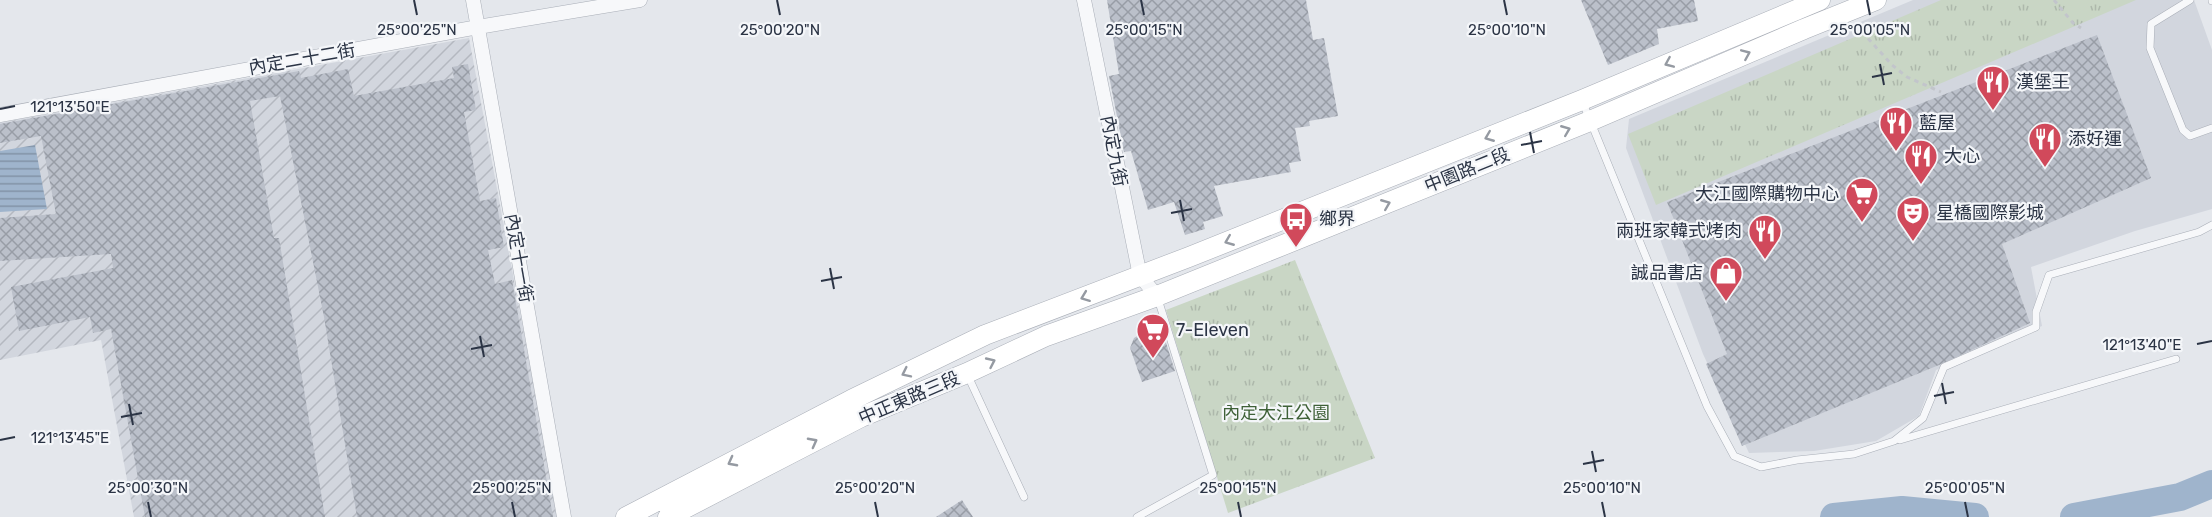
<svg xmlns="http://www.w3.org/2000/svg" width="2212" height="517" font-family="Rubik,'Noto Sans TC',sans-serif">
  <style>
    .built { fill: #d2d6de }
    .industrial { fill: url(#industrial-furrows) }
    .park { fill: url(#park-tufts) }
    .water { fill: url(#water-rules) }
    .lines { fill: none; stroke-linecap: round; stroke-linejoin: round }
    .river { stroke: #9fb4cc; stroke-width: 28 }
    .building { fill: url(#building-cross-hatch) }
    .lane-casing { stroke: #a9aeb7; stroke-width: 8 }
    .street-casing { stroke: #a9aeb7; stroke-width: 15 }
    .secondary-casing { stroke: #a9aeb7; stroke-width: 21 }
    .path { stroke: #c2c5cb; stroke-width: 3; stroke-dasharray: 4.5 4.5; stroke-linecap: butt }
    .lane { stroke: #f7f8fa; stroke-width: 7 }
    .street { stroke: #f7f8fa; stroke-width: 14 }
    .secondary { stroke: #fff; stroke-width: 20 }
    .oneway { stroke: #959aa2 }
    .ticks { fill: none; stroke: #2b3445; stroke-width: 2 }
    .labels { text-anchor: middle; stroke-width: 4.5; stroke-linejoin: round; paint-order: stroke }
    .street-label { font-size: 18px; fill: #2b3445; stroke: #f4f6f9 }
    .poi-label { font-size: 18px; fill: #2b3445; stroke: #f4f6f9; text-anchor: start }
    .park-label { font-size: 18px; fill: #3f6138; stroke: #f4f6f9 }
    .ticks-label { font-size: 15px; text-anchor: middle; fill: #2b3445; stroke: #f4f6f9; stroke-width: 4.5; stroke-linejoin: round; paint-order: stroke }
  </style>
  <defs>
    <pattern id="industrial-furrows" width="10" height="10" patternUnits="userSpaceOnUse" patternTransform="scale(1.5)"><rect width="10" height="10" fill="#d2d6de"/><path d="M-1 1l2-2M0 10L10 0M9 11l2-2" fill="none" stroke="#b4b8c0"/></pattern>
    <pattern id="park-tufts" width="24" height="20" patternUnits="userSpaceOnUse" patternTransform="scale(1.5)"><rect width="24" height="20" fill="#c9d6c5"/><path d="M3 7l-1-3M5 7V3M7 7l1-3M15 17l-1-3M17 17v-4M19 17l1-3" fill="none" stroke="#adb8ab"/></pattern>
    <pattern id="water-rules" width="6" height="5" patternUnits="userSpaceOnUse" patternTransform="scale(1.5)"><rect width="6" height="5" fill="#9fb4cc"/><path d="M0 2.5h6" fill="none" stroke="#8293a7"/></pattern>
    <pattern id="building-cross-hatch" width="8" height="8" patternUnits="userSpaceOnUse" patternTransform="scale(1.5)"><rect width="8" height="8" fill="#bbc0ca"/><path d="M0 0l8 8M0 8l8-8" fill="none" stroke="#989da6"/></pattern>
  </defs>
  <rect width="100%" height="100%" fill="#e4e7ec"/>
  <path class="built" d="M1913,0h281l18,50v159l-77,22 -104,36 11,59 -106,44 -17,46 -43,25 -62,10 -65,2 -46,-99 -77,-206 3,-29z"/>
  <path class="industrial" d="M469,38l89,479h-424l-33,-177 -101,20v-237z"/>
  <path class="park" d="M1941,0h195l-480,205 -28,-71z
    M1295,260l80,198 -147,55 -62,-203z"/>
  <path class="water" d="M35,145l12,64 -47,3v-61z"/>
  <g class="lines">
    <path class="river" d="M1834,517l68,-7 73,7
      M2074,517l106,-20 32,-13"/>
  </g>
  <path class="building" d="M1107,0h199l7,40 11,-2 14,78 -29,5 1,5 -15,2 6,33 -12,2 2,9 -77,14 9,30 -20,6 2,7 -20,6 -11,-33 -26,8 -17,-59 -7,1 -15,-76 10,-2z
    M1581,0h113l4,21 -41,8 2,15 -51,21z
    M2097,35l54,143 -149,66 28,79 -91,42 -197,81 -36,-82 21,-10 -60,-152z
    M468,64l8,46 -12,2 16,89 16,-3 8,49 -16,3 7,34 17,-4 41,237h-196l-33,-200 -44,-221 -30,5 24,137h5l46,279h-180l-34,-188 -18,4 -3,-16 -71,14 -8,-44 102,-19 -2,-14 -111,7v-43l56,-4 -15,-78 -41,7v-19l299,-53 2,7 47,-9 6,27 100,-18 -2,-11z
    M1154,330h8l13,41 -33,11 -12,-34 4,-10 12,-7z
    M962,500l11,17h-37z"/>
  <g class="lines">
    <defs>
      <path id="lane" d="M2190,0l-39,24 -1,24 33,82 7,6 22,-8
        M2212,0v1
        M1583,103l124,303 27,50 27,11 36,-7 57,-6 40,-13 29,-23 21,-51 92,-40v-15l13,-37 150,-43 13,-7
        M968,376l56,121
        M1900,440l276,-81
        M1137,517l76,-42 -55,-176"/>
      <path id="street" d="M473,0l91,517
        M1084,0l56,276 17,20
        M0,115l478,-88 162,-27"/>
      <path id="secondary" d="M626,517l225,-117 134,-65 204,-78 393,-157 238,-100
        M668,517l193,-100 106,-44 79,-37 111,-40 146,-59 287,-116 214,-92 72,-29"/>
    </defs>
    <use href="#lane" class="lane-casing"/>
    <use href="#street" class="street-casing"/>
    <use href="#secondary" class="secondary-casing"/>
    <path class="path" d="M2054,0l19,23 8,5
      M1856,25l36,40 15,12 34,15"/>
    <use href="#lane" class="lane"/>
    <use href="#street" class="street"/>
    <use href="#secondary" class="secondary"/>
  </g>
  <defs><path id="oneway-chevron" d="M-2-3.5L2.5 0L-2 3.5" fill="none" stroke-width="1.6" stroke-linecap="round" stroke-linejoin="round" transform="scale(1.5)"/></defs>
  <g class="oneway">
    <use href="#oneway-chevron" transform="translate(1746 54) rotate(-23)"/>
    <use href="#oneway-chevron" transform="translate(1669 63) rotate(157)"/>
    <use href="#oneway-chevron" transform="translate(1566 130) rotate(-22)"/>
    <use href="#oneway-chevron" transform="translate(1489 137) rotate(158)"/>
    <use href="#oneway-chevron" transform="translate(1386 204) rotate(-22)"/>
    <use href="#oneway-chevron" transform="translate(1229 241) rotate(158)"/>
    <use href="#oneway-chevron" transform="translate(1085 297) rotate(159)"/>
    <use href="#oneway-chevron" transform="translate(991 362) rotate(-25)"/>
    <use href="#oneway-chevron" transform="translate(906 373) rotate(154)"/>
    <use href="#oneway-chevron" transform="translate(813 442) rotate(-28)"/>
    <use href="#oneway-chevron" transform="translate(732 462) rotate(152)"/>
  </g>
  <path class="ticks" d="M414,0l3,15M777,0l3,15M1141,0l3,15M1504,0l3,15M1867,0l3,15M1880,64l4,21M1872,77l20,-4M0,109l15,-3M1530,132l4,21M1521,145l21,-4M1180,200l4,21M1171,213l21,-4M830,268l4,21M821,281l21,-4M480,336l4,21M2197,344l15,-3M471,349l21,-4M1942,383l4,21M1934,396l20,-4M129,404l4,21M121,417l21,-4M0,440l15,-3M1592,451l4,21M1583,464l21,-4M148,502l3,15M512,502l3,15M875,502l3,15M1238,502l3,15M1602,502l3,15M1965,502l3,15"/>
  <defs>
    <symbol id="restaurant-pin" viewBox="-11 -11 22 30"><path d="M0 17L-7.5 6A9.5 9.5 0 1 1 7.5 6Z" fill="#d1495b" stroke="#f4f6f9"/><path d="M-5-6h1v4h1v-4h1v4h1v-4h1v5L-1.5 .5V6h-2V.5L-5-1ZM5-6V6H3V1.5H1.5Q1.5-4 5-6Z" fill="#fff"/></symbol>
    <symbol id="supermarket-pin" viewBox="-11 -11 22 30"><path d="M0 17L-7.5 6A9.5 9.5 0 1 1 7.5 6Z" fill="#d1495b" stroke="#f4f6f9"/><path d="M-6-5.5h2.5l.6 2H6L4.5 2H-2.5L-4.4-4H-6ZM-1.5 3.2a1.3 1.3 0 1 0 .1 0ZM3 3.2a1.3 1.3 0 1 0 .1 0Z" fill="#fff"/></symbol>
    <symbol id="theatre-pin" viewBox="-11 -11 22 30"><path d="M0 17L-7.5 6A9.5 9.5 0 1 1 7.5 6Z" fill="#d1495b" stroke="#f4f6f9"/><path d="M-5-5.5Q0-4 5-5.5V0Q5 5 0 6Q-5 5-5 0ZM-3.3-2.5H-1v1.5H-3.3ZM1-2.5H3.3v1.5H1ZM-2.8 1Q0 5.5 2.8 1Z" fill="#fff"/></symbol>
    <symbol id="bus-pin" viewBox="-11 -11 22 30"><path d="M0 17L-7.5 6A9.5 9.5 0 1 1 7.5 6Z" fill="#d1495b" stroke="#f4f6f9"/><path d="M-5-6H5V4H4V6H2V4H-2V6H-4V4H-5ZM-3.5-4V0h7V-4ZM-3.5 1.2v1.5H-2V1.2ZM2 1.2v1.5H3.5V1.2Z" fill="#fff"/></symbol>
    <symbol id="shop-pin" viewBox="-11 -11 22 30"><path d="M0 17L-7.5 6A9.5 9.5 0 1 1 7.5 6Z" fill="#d1495b" stroke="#f4f6f9"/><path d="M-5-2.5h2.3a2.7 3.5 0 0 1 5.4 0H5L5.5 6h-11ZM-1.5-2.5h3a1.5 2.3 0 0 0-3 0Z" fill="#fff"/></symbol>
  </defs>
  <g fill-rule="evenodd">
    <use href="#restaurant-pin" x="1974" y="63" width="38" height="52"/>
    <use href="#restaurant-pin" x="1877" y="104" width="38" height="52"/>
    <use href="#restaurant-pin" x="2026" y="120" width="38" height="52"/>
    <use href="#restaurant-pin" x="1902" y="137" width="38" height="52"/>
    <use href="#supermarket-pin" x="1843" y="175" width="38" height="52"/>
    <use href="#theatre-pin" x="1894" y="194" width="38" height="52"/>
    <use href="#bus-pin" x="1277" y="200" width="38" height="52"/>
    <use href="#restaurant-pin" x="1746" y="212" width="38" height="52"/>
    <use href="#shop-pin" x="1707" y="254" width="38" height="52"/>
    <use href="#supermarket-pin" x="1134" y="311" width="38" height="52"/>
  </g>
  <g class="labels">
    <g class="street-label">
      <text transform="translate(302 59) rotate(-10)" y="6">內定二十二街</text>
      <text transform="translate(1114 151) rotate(79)" y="6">內定九街</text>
      <text transform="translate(1467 170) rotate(-22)" y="6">中園路二段</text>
      <text transform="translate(519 258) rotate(80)" y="6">內定十一街</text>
      <text transform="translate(909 398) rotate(-23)" y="6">中正東路三段</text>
    </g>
    <g class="poi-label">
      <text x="2016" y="88">漢堡王</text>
      <text x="1919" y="129">藍屋</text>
      <text x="2068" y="145">添好運</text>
      <text x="1944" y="162">大心</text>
      <text x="1839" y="200" text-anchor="end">大江國際購物中心</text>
      <text x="1936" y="219">星橋國際影城</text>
      <text x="1319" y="225">鄉界</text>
      <text x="1742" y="237" text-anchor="end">兩班家韓式烤肉</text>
      <text x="1703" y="279" text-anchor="end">誠品書店</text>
      <text x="1176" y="336">7-Eleven</text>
    </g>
    <g class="park-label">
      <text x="1276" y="419">內定大江公園</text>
    </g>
  </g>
  <g class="ticks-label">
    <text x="1507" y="35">25°00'10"N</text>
    <text x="417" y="35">25°00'25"N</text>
    <text x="780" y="35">25°00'20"N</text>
    <text x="1144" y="35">25°00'15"N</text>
    <text x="1870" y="35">25°00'05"N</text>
    <text x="70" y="112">121°13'50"E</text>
    <text x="2142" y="350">121°13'40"E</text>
    <text x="70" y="443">121°13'45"E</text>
    <text x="148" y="493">25°00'30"N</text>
    <text x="512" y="493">25°00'25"N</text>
    <text x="875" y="493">25°00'20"N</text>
    <text x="1238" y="493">25°00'15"N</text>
    <text x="1602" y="493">25°00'10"N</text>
    <text x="1965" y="493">25°00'05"N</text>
  </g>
</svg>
